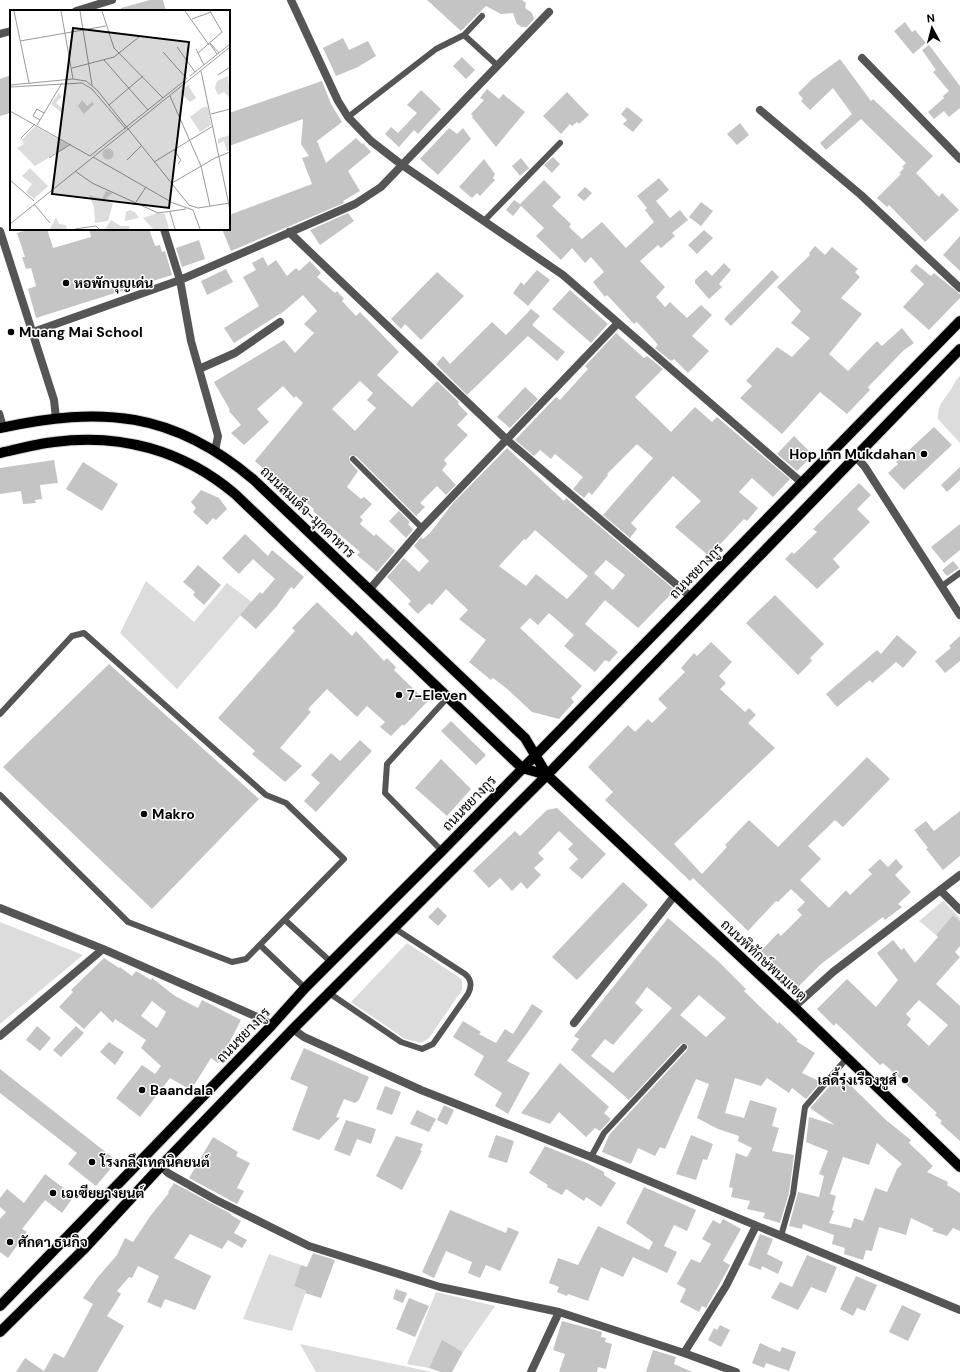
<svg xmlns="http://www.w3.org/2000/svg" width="960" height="1372" font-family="'DM Sans',Sarabun,sans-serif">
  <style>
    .green { fill: #dcdcdc }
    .building { fill: #c4c4c4; fill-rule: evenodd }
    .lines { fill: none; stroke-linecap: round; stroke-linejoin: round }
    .primary-casing { stroke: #dbdbdb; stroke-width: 12 }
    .lane { stroke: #555; stroke-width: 6 }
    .street { stroke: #555; stroke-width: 8 }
    .primary { stroke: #000; stroke-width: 10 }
    .poi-dot { fill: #000; stroke: #fff; stroke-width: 1.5 }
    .labels { text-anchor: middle; stroke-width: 3; stroke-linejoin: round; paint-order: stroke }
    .poi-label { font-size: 14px; font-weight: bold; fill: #000; stroke: #fff; text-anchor: start }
    .street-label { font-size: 14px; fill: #000; stroke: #fff }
    .inset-road { fill: none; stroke: #999; stroke-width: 1 }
    .view { fill: #000; fill-opacity: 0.15; stroke: #000; stroke-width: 2 }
    .inset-edge { fill: none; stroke: #000; stroke-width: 2 }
  </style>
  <rect width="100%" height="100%" fill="#fff"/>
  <path class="green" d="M960,376v67l-22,-24c0,-15 4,-16 11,-27 5,-6 5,-11 11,-16z
    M146,581l48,41 33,-39 25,19 -75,87 -57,-56z
    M943,901l17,17v3l-7,-6 -17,20 -17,-14z
    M0,922l83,33 -83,69z
    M407,943l53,35 2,3v9l-33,48 -8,5 -16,-4 -54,-37z
    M269,1254l32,11 -7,21 12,5 -14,40 -49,-12z
    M436,1292l59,14 -32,46 -21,-11 -13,27 -22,-4z
    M300,1344l132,28h-116z"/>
  <path class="building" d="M150,0h13l3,11h-45v-3z
    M427,0h95l4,3 -1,5 7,5 2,6 -7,8h-5l-5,-3 -4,-11 -12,1 -15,-8 -25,25z
    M905,22l7,10 3,-2 11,13 -13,11 -19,-23z
    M343,38l6,12 19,-9 8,15 -18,11 -22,9 -13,-28z
    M929,45l31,41v22l-11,9 -5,-6 -10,8 -6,-7 16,-14 -1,-2 6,-5 -16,-19 3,-2 -14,-20z
    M462,57l13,13 -9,9 -13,-13z
    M840,59l31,42 2,-2 60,57 -17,17 23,24 3,-4 17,17 -34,32 -36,-37 -2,2 -10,-9 24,-24 -2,-1 5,-5 -2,-1 4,-4 -45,-44 -35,31 -6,-7 32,-29 -19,-26 -23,22 -9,-9 2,-2 -5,-6 13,-13z
    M11,75v38l-11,3v-37z
    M322,81l9,23 11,18 -25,19 9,22 30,-25 6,6 1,-1 8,9 -23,19 12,20 -17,10 1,2 -113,48 -9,-22h7v-14l83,-31 -10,-26 7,-2 -8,-12 2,-25 -74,27v-33z
    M487,89l12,10 4,-5 22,18 -29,35 -24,-30 1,-1 -2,-2 13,-14 -4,-2z
    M421,90l20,19 -23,25 -4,-4 -15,17 -14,-13 6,-7 7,6 19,-20 -10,-8z
    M567,92l22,23 -10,9 -2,-2 -5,4 -2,-2 -9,10 -18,-18z
    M627,107l16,13 -10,12 -10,-8 4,-4 -6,-6z
    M740,123l9,12 -12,10 -10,-11z
    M449,128l8,6 6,-6 8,11 -33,36 -18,-16z
    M553,157l7,7 -8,9 -8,-8z
    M521,158l8,10 -9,8 -8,-10z
    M484,159l11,15 -2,4 2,2 -15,16 -3,-3 -5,5 -13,-11z
    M659,178l10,12 -13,11 14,17 10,-8 8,10 -16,13 3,3 -14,12 -3,-3 -18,16 25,26 -9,10 9,10 5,-5 17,16 14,-13 11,10 -20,21 17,15 -21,22 -14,-14 -3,2 -16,-13 3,-3 -5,-6 -16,-17 -3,2 -27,-29 -2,2 -12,-15 11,-10 -13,-15 -6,6 -13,-15 -11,12 -25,-24 8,-8 -23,-22 -8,10 -7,-6 8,-10 6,4 24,-24 17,17 -9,9 19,18 -2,3 13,12 20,-17 24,26 28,-26 -9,-12 2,-2 -10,-12z
    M585,187l7,6 -8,8 -7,-6z
    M701,202l12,9 -12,15 -12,-9z
    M348,213l6,8 -34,24 -10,-15z
    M31,229h16l6,19 38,-11 -2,-8h60l6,17 5,-1 2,7 3,-1 7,24 -136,43 -8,-29 8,-3 -5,-18 -5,1 -4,-12h3l-8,-24z
    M704,230l9,8 -16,16 -9,-9z
    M960,236v35l-17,-16z
    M199,240l6,19 -23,8 -6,-19z
    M815,246l10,9 7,-8 26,22 -3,3 5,5 -19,21 21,16 -33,40 19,17 29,-30 5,5 20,-18 12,15 -10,7 -36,37 2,3 -23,24 -27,-22 -38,42 -42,-36 12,-12 -6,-5 31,-34 15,10 18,-19 -19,-15 10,-12 -24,-24 33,-32 -1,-2z
    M263,257l5,9 8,-6 11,16 9,-8 3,3 11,-10 11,12 -4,4 18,16 2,-2 7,8 -2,2 14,15 4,-4 39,40 -22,23 35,32 25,-26 22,21 -1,2 10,10 -11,11 11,10 -24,25 3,4 -5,6 14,15 -10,10 -9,-9 -17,17 5,4 -9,9 -60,-60 -4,-1 -3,2 1,5 8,9 -11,16 14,12 3,-2 8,7 -12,13 3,3 -3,4 14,12 2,-2 19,17 -18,21 -20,-17 3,-3 -47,-41 1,-2 -22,-18 -3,3 -34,-33 48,-58 -7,-7 -2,2 -11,-12 -26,23 12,13 -25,23 -13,-12 10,-8 -12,-14 1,-1 -16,-28 70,-42 11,13 19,-20 -10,-9 13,-13 -14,-16 -20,17 -49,31 -10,-15 35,-22 -16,-29 13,-7 -4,-7zM360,381l13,12 -6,7 9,8 -21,23 -23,-22z
    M724,263l7,7 -12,14 3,3 -13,12 -14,-16v-3l11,-10 6,6z
    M916,264l15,12 3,-3 26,21v4l-31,32 -26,-23 21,-23 -14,-13z
    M226,269l7,13 -26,13 -6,-14z
    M537,270l13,10 -22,26 -15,-13 8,-11 3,3z
    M772,270l7,7 -48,49 -7,-7z
    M437,272l27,24 -43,44 -16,-16 -4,5 -10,-10z
    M570,290l38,34 -17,19 -39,-34z
    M531,309l9,7 -8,9 33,27 -8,9 -29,-25 -61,59 -31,-31 7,-8 7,8 42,-42 14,13z
    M616,333l28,25 3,-2 16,13 -28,28 36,35 24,-25 17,15 5,-5 73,62 -17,18 -21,-19 -13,14 19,16 -11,13 -3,-2 -35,37 -34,-29 26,-26 -28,-25 -42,47 6,6 -7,9 -27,-23 50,-57 -16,-14 -30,30 1,1 -16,20 -3,-3 -5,6 -11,-9 10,-12 -28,-23 -4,5 -11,-9 -6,6 -19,-16 41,-43 4,3 28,-31 -3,-3z
    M525,387l13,12 -28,29 -13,-11z
    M934,427l18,18 -48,45 -16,-17 10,-9 -2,-2z
    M794,436l19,19 -16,16 -20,-17z
    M507,448l57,53 2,-3 109,92 -37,38 -33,-28 -20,24 33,28 -9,10 -4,-2 -10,12 -31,-26 10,-11 -25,-22 -11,12 -8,-7 -10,10 62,58 -11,12 3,4 -15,17 -27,-7 -26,-24 -13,-10 -2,2 -22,-18 17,-22 -27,-21 9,-9 -22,-21 -14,16 -3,-2 -11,11 -10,-10 3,-3 -24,-24 17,-19 15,14 10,-11 -15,-15 7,-9 2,2 7,-6 23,-30zM535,530l53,46 -21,23 -31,-25 -10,12 -27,-20 25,-27 2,1zM606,560l19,15 -12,15 -19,-17z
    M54,460l4,23 -18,2 2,14 -7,1 1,3 -13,1 -2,-13 -21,3v-26z
    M83,462l35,22 -16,27 -36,-22z
    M960,467v13l-13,12 -6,-7z
    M859,483l12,12 -14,14 13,13 -37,37 7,8 -23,22 -32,-30 7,-7 2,2 23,-22 -4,-3z
    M201,490l18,8 8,11 -11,11 -3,-2 -6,7 -14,-13 3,-4 -5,-6z
    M399,511l11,11 -2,2 5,6 -7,8 -17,-17z
    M960,524v26l-16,13 -13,-16z
    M245,534l23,22 4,-6 32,27 -10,12 -3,-2 -14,19 -21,23 -16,-14 20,-23 2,2 13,-15 -22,-20 -14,15 -17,-16z
    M953,561l6,7 -12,8 -5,-6z
    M198,565l23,20 -17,20 -11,-10 2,-3 -12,-10z
    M775,595l49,49 -14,14 2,3 -14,14 -52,-52z
    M317,602l35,34 4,-5 28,30 3,-3 9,9 -2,3 33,32 -23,24 -1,-2 -12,12 -11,-9 5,-5 -18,-16 -10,11 -30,-28 -19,20 3,3 -31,36 22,18 -17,16 -33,-28 3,-3 -37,-33 77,-87 -3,-3z
    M897,635l20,17 -14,16 -7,-6 -24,21 -2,-3 -33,27 -11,-13 51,-44 4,4z
    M960,636v25l-15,12 -10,-12 16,-13 -2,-2z
    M711,642l21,20 -13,14 7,7 -6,6 25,23 4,-4 7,7 -8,8 27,25 -101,96 28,30 25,-27 -2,-2 24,-25 29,27 89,-90 23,22 -47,48 -8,-7 -27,26 13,13 -21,21 29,28 17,-18 4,5 22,-21 -4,-4 12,-11 8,8 8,-8 7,8 -8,8 16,17 -13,12 4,3 -17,13 -2,-3 -62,47 -23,23 -37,-36 17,-18 3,3 21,-21 -5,-5 8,-8 -14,-13 -13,13 -2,-1 -28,30 -55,-53 -3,3 -85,-81 8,-8 -25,-25 40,-42 7,7 13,-13 4,4 15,-15 -9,-9 27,-27 -4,-4 13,-15 3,3z
    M109,664l150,135 -107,110 -149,-142z
    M451,721l35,34 -10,10 -35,-34z
    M360,740l12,11 -56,61 -12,-11 16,-18 -9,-8 20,-22 9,8z
    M441,759l30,30 -24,27 -32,-28z
    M557,808l49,46 -24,25 -13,-11 9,-9 -10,-10 5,-5 -14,-13 -21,22 6,6 -10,9 7,7 -14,14 -6,-7 -9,9 -12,-13 -11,10 -16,-17 42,-40 5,5 27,-26z
    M960,811v45l-17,14 -17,-21 2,-1 -14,-18 12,-9 8,10z
    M623,882l25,23 -71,75 -25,-23z
    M438,907l9,9 -9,10 -10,-9z
    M953,915l7,6v25l-5,6 5,5 -24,27 24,22v135l-20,-18 2,-2 -7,-6 2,-2 -54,-50 -3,2 -44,-42 -2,3 -17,-17 30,-30 29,28 22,-27 -21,-27 16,-13 8,10 3,-2 11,15 23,-26 -2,-2zM919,1000l29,25 -19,21 -22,-21 4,-6 -5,-5z
    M668,918l51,44 27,27 -2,2 34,33 1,-2 19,18 -2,1 19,12 -13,20 19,9 -15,17 -14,-11 -3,5 -22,-15 -6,8 -26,-8 -10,35 19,5 6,-18 27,8 -5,18 7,2 -7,23 22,4 -5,38 -9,30 -17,-5 2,-5 -18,-4 3,-8 -19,-4 2,-9 -4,-1 7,-34 11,4 5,-9 -14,-7 1,-5 -21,-7 -21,-11 12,-34 -13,-5 -31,70 -5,-2 -5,9 -17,-8 -7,16 -29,-12 7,-17 78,-85 1,-4 -3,-3 -4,1 -52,56 -58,-50 8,-11 -5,-3zM647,987l25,21 -59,65 -22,-17 14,-17 8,6 30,-35 -8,-7zM699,995l27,23 -20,19 -26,-22z
    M104,958l15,10 1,-1 12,9 4,-5 15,9 1,-2 23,18 23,12 4,-8 39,20 -14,27 4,2 -13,14 -7,-5 -20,32 -21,-12 -30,39 -24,-19 26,-33 13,9 6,-8 -20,-18 5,-8 -31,-21 -2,4 -12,-12 -17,18 -25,-22 14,-15 -2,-2zM152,1001l14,11 -9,16 -16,-12z
    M532,1004l11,7 -36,50 23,12 -22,41 -13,-8 7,-13 -28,-18 10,-19 -31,-19 10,-16 18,11 -2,2 17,9 9,-14 8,5z
    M37,1026l14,12 -11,13 -14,-11z
    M76,1026l8,7 -23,24 -8,-7z
    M109,1042l15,10 -9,13 -15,-13z
    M304,1048l65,29 -10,23 -4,3 -11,-4 -8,18 4,1 -21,22 -27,-10 16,-43 -18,-8z
    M560,1063l49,44 -5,6 7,6 -11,12 -5,-3 -9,9 -27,-25 -9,12 -29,-11z
    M0,1069l117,92 -21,25 -28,-22 9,-11 -77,-60z
    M840,1075l46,45 25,20 -2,3 24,23 -6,6 21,10 -1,3 13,8v38l-7,-3 -6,8 -15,-5 2,-2 -23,-11 -5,17 -27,-8 -7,24 -6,-1 -3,10 -19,-6 1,-6 -13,-4 2,-9 -31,-11 -1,5 -13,-3 9,-34 21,5 5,-21 -5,-2 9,-23 -22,-9 3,-25 26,8 -25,-17zM877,1143l25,21 -5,5 -10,23 -12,-4 -12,33 -9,-3 -3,10 -22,-5 5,-12 -2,-1 4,-14 -6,-2 13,-37 26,8z
    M385,1086l16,6 -9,23 -16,-6z
    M444,1105l10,5 -7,15 -10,-5z
    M417,1110l19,9 -7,13 -19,-8z
    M346,1120l30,9 -5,15 -14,-5 -7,17 -16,-6z
    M496,1135l18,6 -7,22 -19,-6z
    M691,1135l22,9 -6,16 -4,-1 -7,21 -20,-6z
    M396,1136l27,8 -3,6 2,1 -20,39 -26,-14z
    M213,1137l25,15 -2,4 14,7 -13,25 7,3 -7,13 -48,-26z
    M545,1146l42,17 17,9v3l12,8 -15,24 -15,-10 -2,4 -18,-12 -4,6 -15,-8 1,-2 -19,-12z
    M45,1174l29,22 -12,17 -17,-13 -23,29 5,3 -19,26 -8,-6v-33l6,-7 -6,-5v-9l7,-9 17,14z
    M174,1183l57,31v1l10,6 -7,12 13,7 -5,8 -14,-8 -6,9 -32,-15 -16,24 37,18 -16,34 -30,-11 -4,9 -14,-6 12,-26 -21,-10 -6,12 -3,-1 -12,14 4,3 -14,22 17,10 -27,46h-81l9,-14 19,13 10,-18 10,5 29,-54 -10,-6 14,-20 20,-23 8,-17 8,4 18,-27 18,-22 -1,-1z
    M644,1187l52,23 -9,21 -13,-6 -10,21 13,6 -10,21 -34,-16 -10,20 -22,-10 -13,34 -20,-7 -1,2 -10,-4 2,-5 -10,-4 9,-25 20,7 20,-39 51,24 4,-8 -27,-19z
    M450,1210l56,23 2,-6 11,5 -19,39 -14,-6 -6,13 -12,-5 4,-11 -26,-11 -12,27 -12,-6z
    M723,1219l18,10 -18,32 7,4 -3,6 -21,37 -4,-2 -3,6 -19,-10 6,-13 -9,-5 14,-25 9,4 11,-19 -9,-5 11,-19 7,4z
    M760,1234l13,5 -6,15 16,8 -5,12 -16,-8 -1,4 -13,-5z
    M313,1253l22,7 -14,38 -16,-5 1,-2 -12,-5 7,-21 6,2z
    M807,1255l30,12 -11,26 -15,-6 -13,23 -27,-12 9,-16 12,5z
    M856,1276l21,9 -12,26 -8,-3 -4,8 -13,-7z
    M396,1289l11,4 -4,10 -10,-4z
    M409,1298l20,8 -14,31 -19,-8z
    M902,1305l19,9 -13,27 -19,-9z
    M562,1321l40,11 -1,5 5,1 -1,4 7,2 -6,25 -8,-2 -1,5h-38l6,-18 -12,-4z
    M720,1325l10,5 -9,17 -13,-7 6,-12 3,2z
    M442,1340l21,12 -11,20h-11l-12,-4z
    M760,1343l20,9 2,-5 14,5 -7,19 -23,-8 -2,5 -12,-5z
    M653,1350l23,7 -2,7 18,8h-46z"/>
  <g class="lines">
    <defs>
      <path id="primary" d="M0,428c101,-22 173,-17 254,52l271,258 22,37 247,232 166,160
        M0,453c18,-4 36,-9 54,-11 66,-9 129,8 181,52l287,274 25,7
        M70,1235l14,14
        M0,1306l271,-280 34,-38 137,-137 518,-530
        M0,1332l84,-83 77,-83 132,-137 254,-254 413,-426"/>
    </defs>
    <use href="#primary" class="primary-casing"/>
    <path class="lane" d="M464,35l34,31
      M348,117l88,-68 28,-14 18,-19
      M484,221l76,-78
      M0,413l4,14
      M353,459l69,69
      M942,586l18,-13
      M0,714l72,-78 12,-3 182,162 20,8 58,56 -98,100 -14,3 -104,-40 -128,-127
      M442,851l-57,-58 2,-29 61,-67
      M285,920l46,42
      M260,945l45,43
      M329,993l72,49 21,7 11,-5 35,-50c4,-8 4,-14 -3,-20l-71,-46
      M591,1157l13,-24 80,-86
      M781,1236l12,-42 12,-87 42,-49"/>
    <path class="street" d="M291,0l47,101 10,16 23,24 31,24 161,110 238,207
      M76,11l36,-11
      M0,34l11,-3
      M862,58l98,101
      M760,110l101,85 99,93
      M164,229l16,51 11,61 27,95 -3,15
      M0,231l54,169 2,18
      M289,232l218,208 184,157
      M33,332l147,-52 175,-76 26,-17 168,-175
      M199,369l36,-16 45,-31
      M856,457l9,10 95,148
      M369,590l53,-62 196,-205
      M940,890l20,20
      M0,908l103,41 161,71 7,6
      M794,1007l39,-35 127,-97
      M574,1023l101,-128
      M293,1029l11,8 117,53 170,67 369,153
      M0,1036l103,-87
      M161,1166l7,7 48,27 93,46 131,41 119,25 125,41 52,19
      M684,1353l42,-67 30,-60
      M531,1372l28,-60"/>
    <use href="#primary" class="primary"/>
  </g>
  <g class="poi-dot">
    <circle cx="66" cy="283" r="4"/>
    <circle cx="11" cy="332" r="4"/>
    <circle cx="924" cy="454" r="4"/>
    <circle cx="399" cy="695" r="4"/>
    <circle cx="144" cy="814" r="4"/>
    <circle cx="905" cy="1080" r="4"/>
    <circle cx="142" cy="1090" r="4"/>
    <circle cx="92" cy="1162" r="4"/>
    <circle cx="53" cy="1193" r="4"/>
    <circle cx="10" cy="1242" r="4"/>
  </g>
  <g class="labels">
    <g class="poi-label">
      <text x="74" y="288">หอพักบุญเด่น</text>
      <text x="19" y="337">Muang Mai School</text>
      <text x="916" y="459" text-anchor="end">Hop Inn Mukdahan</text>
      <text x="407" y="700">7-Eleven</text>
      <text x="152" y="819">Makro</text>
      <text x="897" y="1085" text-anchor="end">เลดี้รุ่งเรืองชูส์</text>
      <text x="150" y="1095">Baandala</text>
      <text x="100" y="1167">โรงกลึงเทคนิคยนต์</text>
      <text x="61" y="1198">เอเซียยางยนต์</text>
      <text x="18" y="1247">ศักดา ธนกิจ</text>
    </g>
    <g class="street-label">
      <text transform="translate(308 512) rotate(44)" y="5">ถนนสมเด็จ-มุกดาหาร</text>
      <text transform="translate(696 571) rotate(-46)" y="5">ถนนชยางกูร</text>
      <text transform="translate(469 803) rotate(-46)" y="5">ถนนชยางกูร</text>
      <text transform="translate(764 960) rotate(43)" y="5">ถนนพิทักษ์พนมเขต</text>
      <text transform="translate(243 1035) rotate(-46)" y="5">ถนนชยางกูร</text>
    </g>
  </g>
  <g transform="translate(10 10)">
    <rect width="220" height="220" fill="#fff"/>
    <path d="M218,66l2,22 -6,-6 -6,3 -3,-7 2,-7zM178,75l8,13 -6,4 -10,-10zM49,83l3,3 -6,7 8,7 -3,2 -10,-8zM72,90l5,6 5,-4 2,2 -10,10 -6,-8zM193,97h5l3,18 -11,7 -10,-15zM25,116l34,19 -34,21 -18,-18 7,-4 -2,-4zM220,125v15l-3,1 -3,-10 -6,3v-5zM92.5 144a5.5 5.5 0 1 1 11 0a5.5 5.5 0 1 1-11 0ZM20,158l18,18 -14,13 -8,-7 6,-8 -10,-8zM96,181l7,2 -9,7 9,3 -5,18 -13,2 -1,-16 -5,-12 13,4zM120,200l5,2 4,6 -14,3 1,-9zM147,203l8,1 4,15h-16l-10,-11zM46,207l3,7 7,1 1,4h-17zM101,210l10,6h8l1,3h-25z" fill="#dcdcdc"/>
    <path class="inset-road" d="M4,1l15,72M51,1l12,68M70,1l12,74M92,1l12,37 49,50M175,1l24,34M182,9l19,-7M10,31l86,-15M200,33l9,10M200,34l7,10M167,37l18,25M186,39l8,16M153,42l24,27M188,43l24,-21 -12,-21M94,50l44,50M62,58l42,-11 25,-20M191,61l29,139M208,65l12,-8M180,66l40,-32M0,75l63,-6 13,2 11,9 92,115 9,3 32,-5M0,77l72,-4 10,6 34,40M160,86l31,70 9,40M99,95l34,-29M0,101l80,45M201,104l19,-5M30,110l-7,-4 4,-7 7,4M27,115l25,-42M11,128l14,-14M164,140l7,10 -3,4M80,146l94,-75M83,147l80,46 20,7 7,19M39,148l22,-14M117,150l14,-14M144,152l59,-36M65,161l17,12 66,30 28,-4M0,170l24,21M162,173l43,-25 15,-6M126,192l10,-15M24,194l16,19M160,202l5,17M0,214l220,-177M65,219l21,-3 3,3"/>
    <path class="view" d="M63,18l116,14 -20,166 -117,-14z"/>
    <rect width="220" height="220" class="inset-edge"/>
  </g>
  <g transform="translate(932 28) rotate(353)" stroke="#ffffff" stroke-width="3" paint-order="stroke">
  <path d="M0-3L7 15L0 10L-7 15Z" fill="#000000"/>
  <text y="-6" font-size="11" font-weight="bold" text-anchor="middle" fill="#000000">N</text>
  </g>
</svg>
